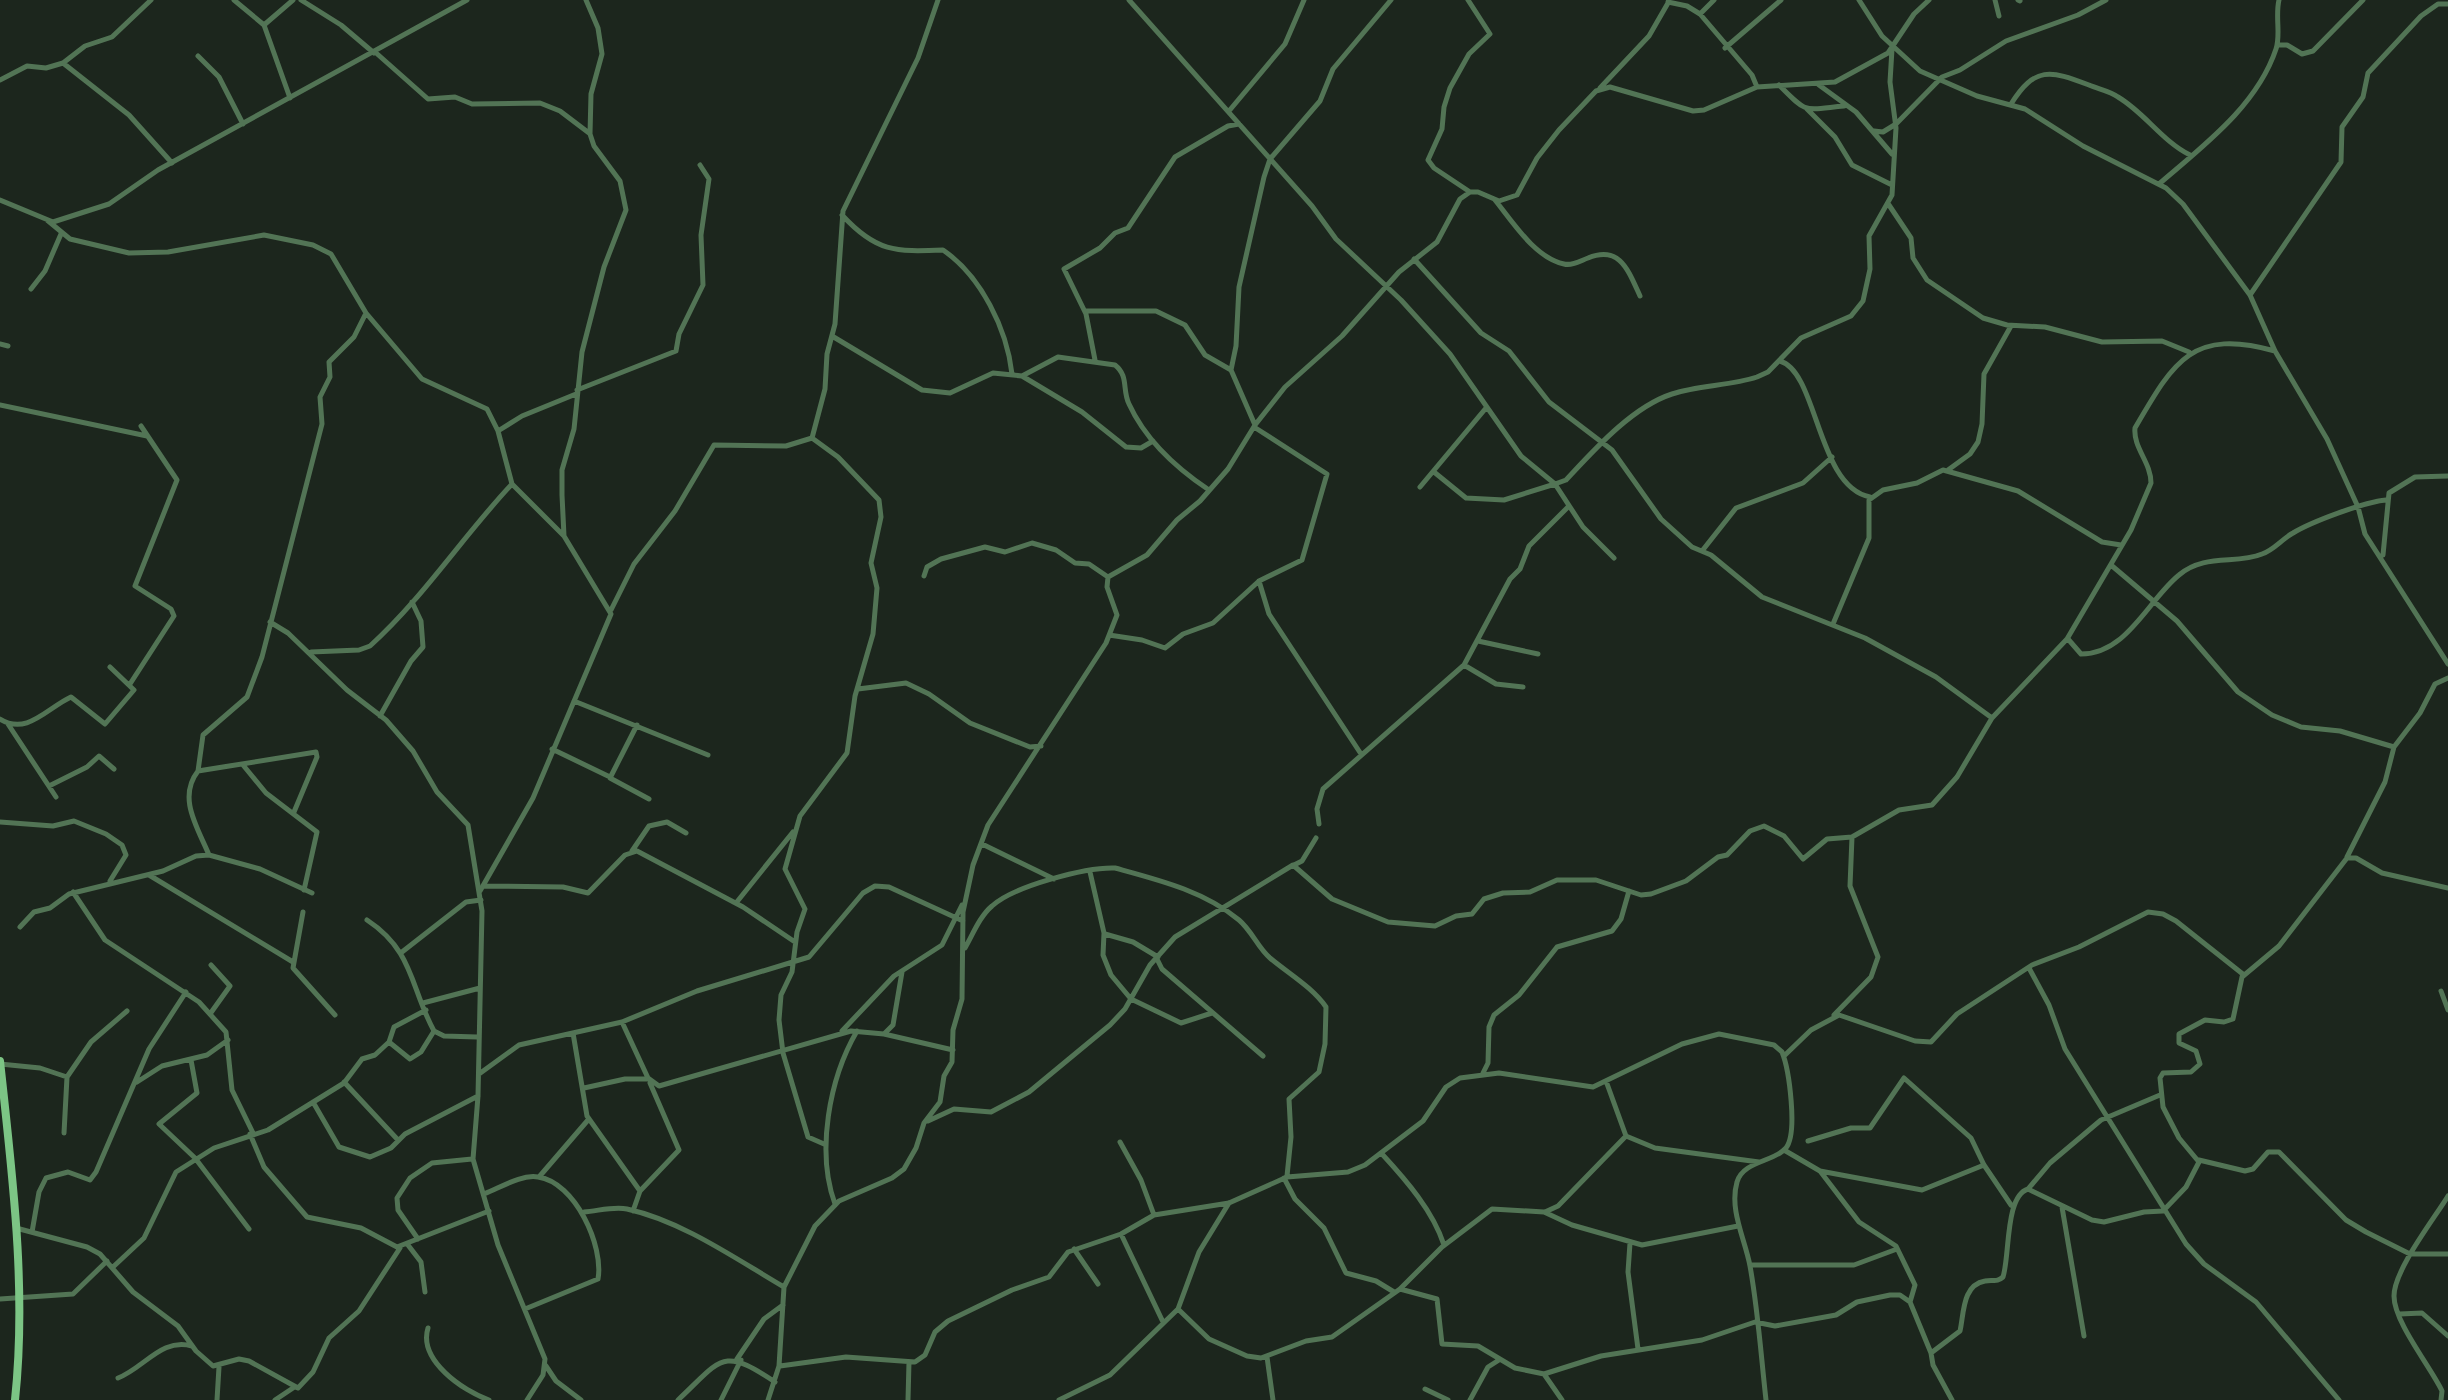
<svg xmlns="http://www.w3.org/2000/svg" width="2448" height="1400" font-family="'Open Sans',sans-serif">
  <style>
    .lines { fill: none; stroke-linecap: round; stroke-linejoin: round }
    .minor { stroke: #527455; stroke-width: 5 }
    .primary { stroke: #7cc585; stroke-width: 8 }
  </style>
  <rect width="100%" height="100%" fill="#1c261d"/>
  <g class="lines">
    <path class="minor" d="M234,0l30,25 26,73
      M301,0l40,25 33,28
      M1129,0l183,206 24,33 65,61 49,54 71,102 34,28 11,-4c28,-30 66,-73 106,-86 27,-9 58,-8 85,-17l11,-5 33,-34 50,-22 12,-15 7,-32 -1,-33 23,-41 4,-67 -6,-46 2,-33
      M1468,0l22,34 -21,20 -19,34 -6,19 -2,22 -14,31 6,8 36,24
      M1859,0l23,36 38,35 57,25 48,13 58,37 83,42 17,16 67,91 25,56 52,88 31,68 7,27 83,130
      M1995,0l4,16
      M2018,0l2,1
      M1668,2l19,4 13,8 52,61 5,12
      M1700,14l14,-14
      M264,25l29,-25
      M2278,45h9l15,9 11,-3 50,-51
      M1725,48l56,-48
      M375,52l53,47 27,-2 17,7 68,-1 20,8 29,22
      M198,56l21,21 24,47
      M63,63l66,52 43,48
      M0,80l27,-14 19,2 17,-5 22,-17 27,-9 39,-37
      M1779,85c29,29 23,25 65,21
      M1819,85l37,27 36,42
      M1600,88l49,-52 19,-33
      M2011,104c24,-38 39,-34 78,-19 9,4 21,6 29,12 27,16 44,44 72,58
      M1807,109l28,28 17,28 40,20
      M1229,111l56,-67 19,-44
      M1874,131l9,1 13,-8 46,-47 18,-7 46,-29 72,-26 28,-15
      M2159,184c44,-38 98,-78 117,-135 5,-14 -1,-33 3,-49
      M0,200l53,22 56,-18 49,-34 309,-170
      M1495,200c17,21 40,58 69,64 8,2 16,-3 24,-6 32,-13 40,12 52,38
      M1889,205l22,33 2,20 14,22 56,38 24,7 38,2 57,15 60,-1 27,11
      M842,215c34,37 53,37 101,35 38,26 64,79 69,124
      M47,220l23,19 59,14 39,-1 96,-17 49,10 18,9 35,59 -12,24 -25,25 1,15 -10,20 2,27 -60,233 -15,40 -44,38 -5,36
      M1414,259l67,74 28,18 40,51 63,48 49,69 31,28 19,8 51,42 103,41 71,39 56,41
      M31,289l14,-18 16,-37
      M2250,295l91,-133 1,-35 21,-30 5,-24 53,-57 17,-12h10
      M1085,311h71l29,14 20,30 26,15
      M366,313l56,66 65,30 11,22 14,53 52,52
      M832,336l90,54 28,3 43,-20 29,3 60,36 44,35 15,1 12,-7
      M0,344l8,2
      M1095,360l-9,-46 -22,-45 36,-21 15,-15 13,-5 47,-71 53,-31 11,-2
      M1780,361c38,11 37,126 90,136
      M1022,376l36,-19 57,8c14,11 7,25 14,39 17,37 47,64 80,86
      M577,390l99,-39 3,-17 24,-49 -2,-50 8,-56 -9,-14
      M0,405l147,31
      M1255,425l-24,-55 5,-24 3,-59 25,-110 6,-18 50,-58 13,-32 58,-69
      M498,431l24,-15 54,-22
      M812,438l13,-49 2,-35 8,-30 8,-113 75,-153 20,-58
      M1948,470l22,-16 8,-12 4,-18 2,-50 27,-48
      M1434,472l32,26 38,2 51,-16 28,43 31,31
      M1420,487l66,-79
      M1702,551l34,-43 67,-25 29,-26
      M2383,555l6,-62 26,-16 33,-1
      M2111,565l66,56 61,71 34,23 29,12 39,4 54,16 26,-34 15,-29 13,-6
      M924,576l3,-9 14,-8 44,-12 20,5 27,-9 24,7 19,13 14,1 19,13
      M1259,581l10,33 92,140
      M611,610l23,-46 41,-53 39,-66 72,1 26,-8 26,19 41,43 2,17 -10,46 6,25 -4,46 -18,62 -8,57 -47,63 -15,53 20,40 -8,23 -5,40 -11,23 -2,25 4,33 25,84 16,7
      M270,622l18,11 59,57 39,30 27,31 24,41 31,33 14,86 -4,185 -5,63 25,86 47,114 -2,16 -16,25
      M1833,624l36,-86v-38l14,-10 34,-7 26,-13 75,21 84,51 19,3
      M1109,635l33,5 23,8 18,-14 30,-11 46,-42 43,-21 25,-86 -73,-47
      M2068,639l13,15c46,0 67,-54 98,-79 26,-22 57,-10 83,-21 12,-4 20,-15 31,-21 18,-11 71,-31 93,-33
      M1478,641l60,13
      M311,652l48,-2 11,-4c54,-49 93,-110 142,-162
      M1464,665l32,19 27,3
      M130,684l44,-68 -3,-7 -36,-23 42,-106 -36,-54
      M858,689l48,-6 23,11 41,29 60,24 11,-1
      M574,701l134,54
      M380,716l31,-55 12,-14 -2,-26 -9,-19
      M0,719c27,17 47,-11 71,-22l34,27 29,-34 -24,-23
      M8,724l48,73
      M637,725l-27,53 39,21
      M552,749l58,28
      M243,765l23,28 51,39 -13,58
      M49,786l38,-19 12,-11 15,13
      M0,822l53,4 21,-5 32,13 16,11 4,10 -16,26
      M1319,824l-2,-15 6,-20 141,-124 46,-86 10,-10 9,-23 39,-39
      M982,844l72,35
      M632,851l17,-25 18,-4 19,11
      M209,855c-11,-27 -32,-57 -11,-84l118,-19 1,5 -23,55
      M2347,857l38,-75 9,-35
      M1294,865l8,-4 14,-23
      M1090,872l14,61 -1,22 8,20 20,24 50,24 31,-10
      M149,875l144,87
      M484,886l79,1 25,6 37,-38 12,-4 106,56 52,35
      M480,891l53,-93 78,-184 -47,-78 -2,-41v-25l12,-41 8,-77 22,-85 22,-57 -6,-29 -26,-35 -4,-12 1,-40 11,-40 -4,-26 -12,-28
      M73,892l32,48 94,62 27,30 6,58 21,43
      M736,903l57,-71
      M303,912l-10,56 42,47
      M367,920c47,31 43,67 67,111l10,5 33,1
      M20,927l14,-15 16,-4 19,-14 94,-23 33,-15 13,-1 51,14 52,24
      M1105,934l28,8 25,15
      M965,948c8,-14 15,-32 27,-42 22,-20 94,-39 123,-38 44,12 89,23 124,52 13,11 19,28 31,38 19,16 42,29 56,49l-1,37 -6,28 -30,27 2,38 -4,39
      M402,952l64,-50 15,-2
      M1157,959l5,10 101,87
      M2029,968l20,37 16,44 121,195 18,20 52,38 83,98
      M2441,991l7,19
      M423,1003l57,-15
      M210,1014l20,-28 -19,-21
      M1834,1015l37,-38 7,-20 -28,-71 2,-49
      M622,1022l26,56 11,8 192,-55 33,3 69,16
      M842,1031l52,-55 48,-31 20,-40
      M573,1033l14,83 53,75
      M885,1033l8,-8 9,-53
      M389,1042l21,17 11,-7 13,-21
      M1784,1056l27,-26 28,-15 76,26 16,1 26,-28 75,-49 47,-18 69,-35 15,2 13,7 68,54
      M191,1060l6,33 -38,31 36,34 54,71
      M0,1064l40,4 27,9 -3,56
      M1483,1073l5,-10 1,-36 5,-12 25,-20 38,-48 55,-16 9,-12 8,-28
      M479,1074l40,-29 103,-23 75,-31 112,-34 54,-64 12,-7 14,1 74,34
      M67,1077l24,-35 36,-31
      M137,1082l25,-16 45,-11 21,-15
      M344,1082l54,58
      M584,1088l41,-9h22
      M313,1102l26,45 31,10 21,-9 14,-14 73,-38
      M928,1121l26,-12 37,3 38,-20 81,-67 15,-16 25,-44 25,-28 118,-72 39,34 56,23 47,4 21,-10 16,-2 12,-15 19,-6 27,-1 27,-12h39l45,15 10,-1 35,-13 32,-24 9,-2 23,-24 14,-5 20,10 19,23 24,-20 25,-2 47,-27 33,-5 25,-28 35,-59 75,-79 64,-109 20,-47c0,-21 -18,-35 -16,-55 39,-67 57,-100 140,-77
      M250,1134l14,33 43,50 54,11 36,19 92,-36
      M1626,1136l29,12 104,14
      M1808,1141l43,-13h19l34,-50 67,60 13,27 27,40
      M1120,1142l21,38 13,35
      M1784,1150l36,21 102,19 62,-25
      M1382,1154c24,26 51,57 62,91
      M2199,1160l46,11 8,-2 15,-17h11l67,68 20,12 44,22h38
      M1820,1171l39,51 37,24 19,39 -5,17 21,51
      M539,1177l49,-57
      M1284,1178l11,21 29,29 22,45 30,8 18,11
      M2028,1189l22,-26 51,-43 59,-25
      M484,1194c16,-6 37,-20 54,-17 37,5 66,69 60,102l-73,30
      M835,1204c-19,-52 -6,-125 22,-173
      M2062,1207l22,129
      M633,1211l7,-20 39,-41 -29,-67
      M584,1212c14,-1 30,-6 43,-3 55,12 109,50 157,78
      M1545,1212l13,-6 68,-70 -20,-55
      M16,1228l71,19 13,7 33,38 45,34 18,25 17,15 26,-7 10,2 49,27 15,-16 16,-34 30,-27 41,-63
      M32,1232l7,-40 7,-14 22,-6 22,8 6,-8 53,-123 37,-57
      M1121,1234l42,88
      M418,1239l-20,-29 -1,-12 13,-20 22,-15 40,-4
      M1630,1243l-2,29 10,77
      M408,1245l13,17 4,30
      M1074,1249l24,35
      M1750,1265h104l43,-16
      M113,1267l31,-29 32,-66 38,-24 54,-18 76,-47 18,-24 13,-4 14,-13 5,-15 32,-17
      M1400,1289l37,10 5,45 36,2 37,22 29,6 57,-18 101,-16 53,-18 20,4 61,-11 21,-13 33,-7h10l10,7
      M0,1299l73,-5 34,-33
      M1178,1309l31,30 38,17 14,2 45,-17 26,-4 68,-48 42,-42 50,-38 52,3 28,13 70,20 96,-19
      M2400,1314l22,-1 26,23
      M428,1328c-10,32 35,63 61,72
      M1267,1357l6,43
      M737,1359l27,-40 19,-14
      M546,1366l10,15 25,19
      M780,1366l66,-9 69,5 10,-7 10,-23 13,-11 64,-31 37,-13 19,-25 53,-18 33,-19 75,-12 58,-26 61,-5 17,-7 58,-44 23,-34 14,-9 39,-5 94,14 89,-43 37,-10 55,11 8,7c7,17 16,81 4,96 -12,14 -43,13 -49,34 -8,28 8,57 13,84 8,44 11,90 16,134
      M1544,1374l18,26
      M118,1378c26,-10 44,-41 74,-32
      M1425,1389l23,11
      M217,1400l2,-33
      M275,1400l18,-12
      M678,1400c44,-41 43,-54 97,-18
      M721,1400l20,-40
      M768,1400l11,-34 5,-79 31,-61 24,-25 53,-23 12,-9 12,-21 8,-25 16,-21 4,-26 8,-14 1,-32 9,-31 1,-87 10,-47 15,-40 118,-182 11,-28 -10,-28 1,-10 39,-22 30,-35 23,-19 28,-32 27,-44 30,-38 57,-51 57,-64 38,-30 23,-43 10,-7h8l21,9 18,-6 20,-37 22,-28 37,-39 14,-4 83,24 11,-1 53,-23 78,-5 53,-29 26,-39 15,-14
      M908,1400l1,-38
      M1059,1400l51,-25 68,-66 21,-57 30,-49
      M1470,1400l18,-33 11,-7
      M1952,1400l-19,-35 -2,-12 29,-22c4,-17 2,-46 25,-50 9,-2 11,2 18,-4 7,-22 2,-81 25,-88l64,31 12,2 40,-10 19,-1 23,-24 13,-25 -20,-24 -16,-31 -3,-29 3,-5 28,-1 9,-8 -4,-13 -17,-8v-9l26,-14 19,2 9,-3 9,-42 37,-31 68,-88h9l26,15 66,15
      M2441,1400l1,-9c-12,-25 -48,-69 -48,-95 0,-26 40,-77 54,-100"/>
    <path class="primary" d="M0,1061c12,112 27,227 15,339"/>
  </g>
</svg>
